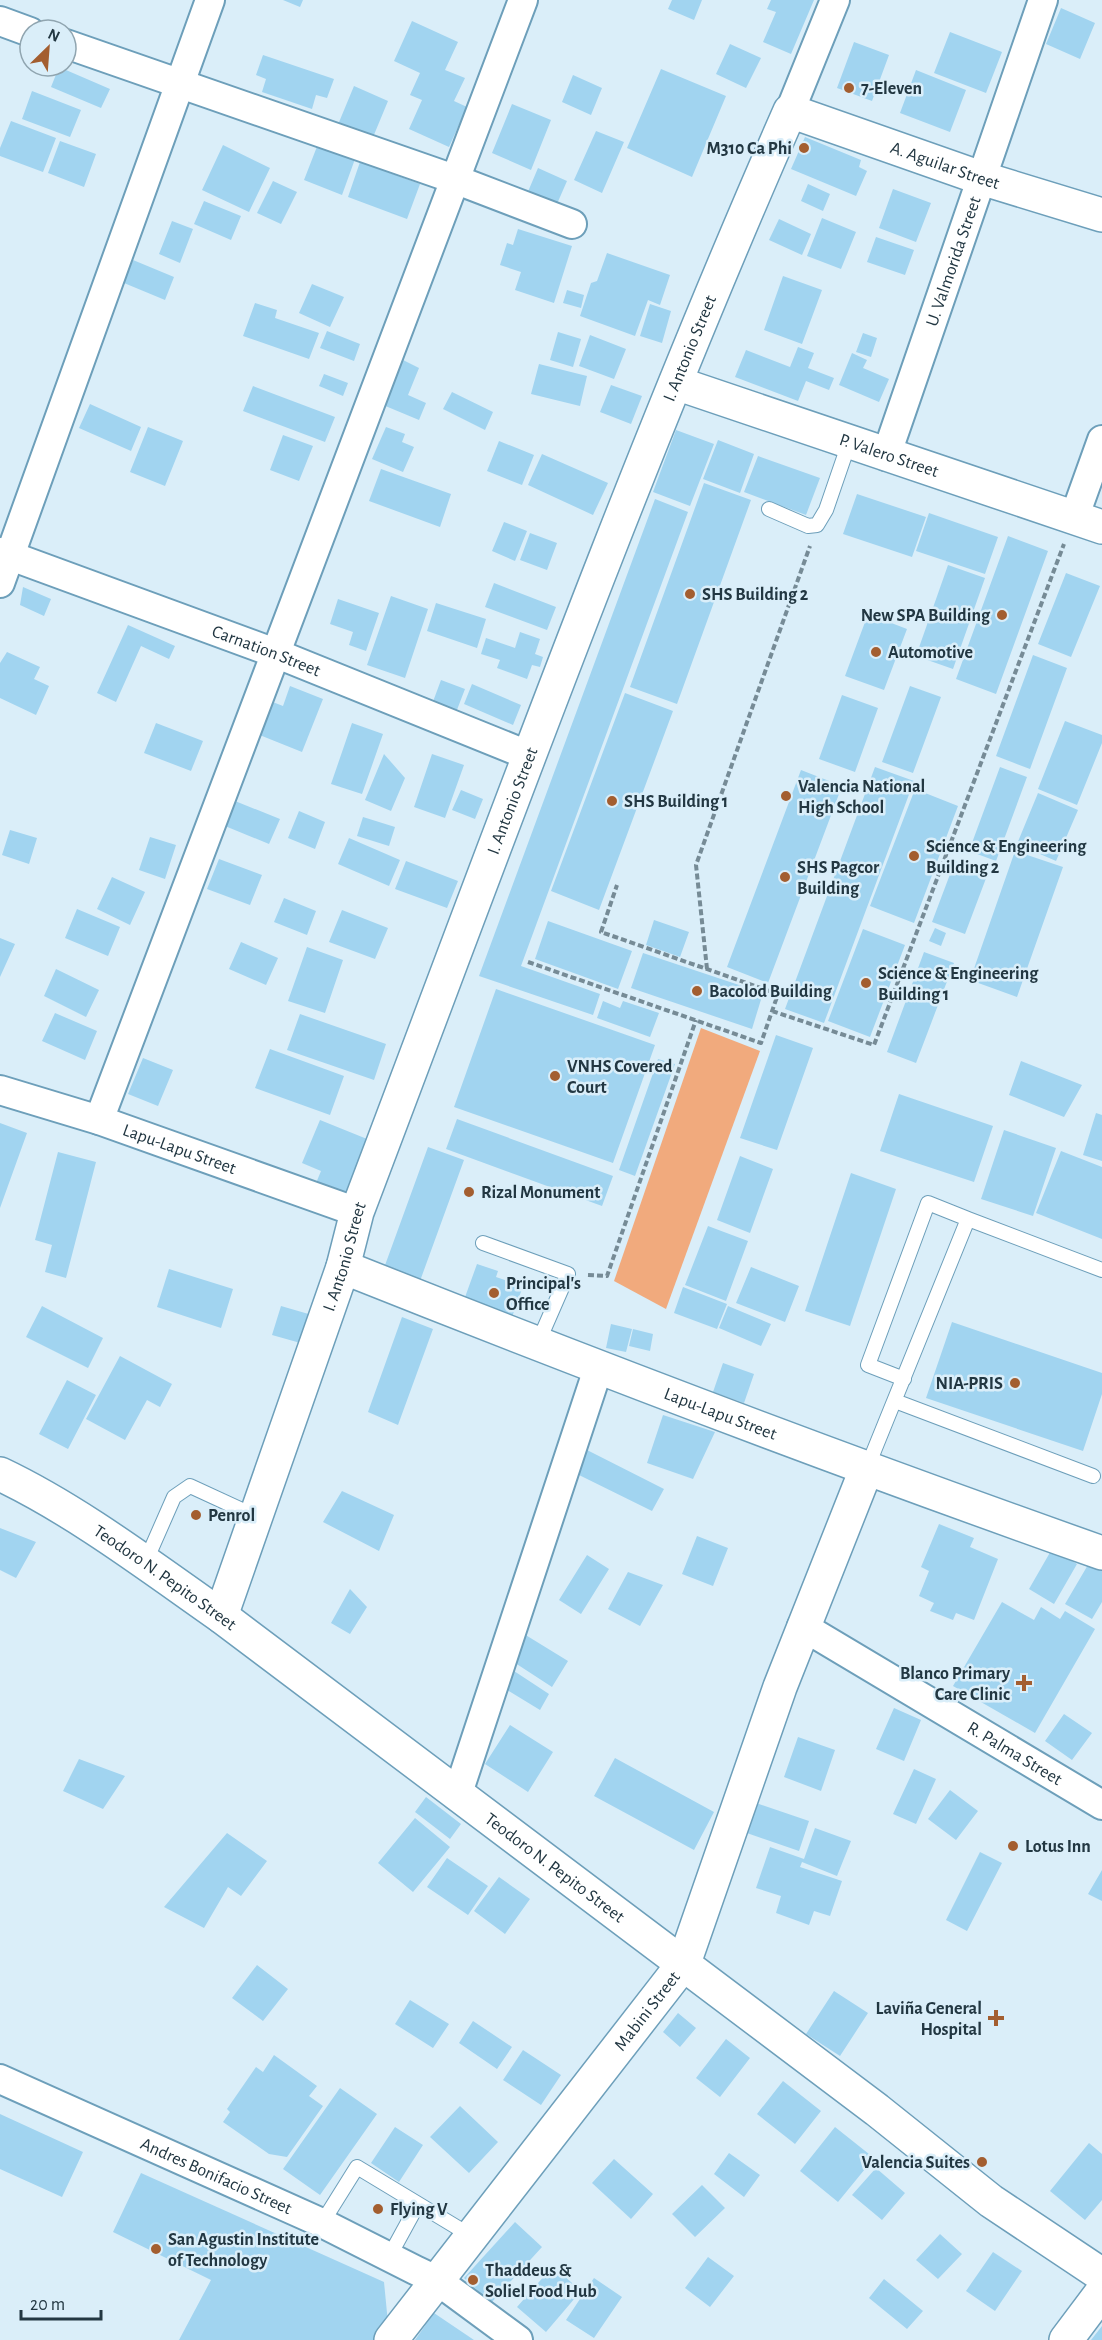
<svg xmlns="http://www.w3.org/2000/svg" width="1102" height="2340" font-family="'Alegreya Sans',sans-serif">
  <style>
    .forest { fill: #f1aa7d }
    .building { fill: #a1d4f0 }
    .lines { fill: none; stroke-linecap: round; stroke-linejoin: round }
    .service-casing { stroke: #6d9fba; stroke-width: 16 }
    .minor-casing { stroke: #6d9fba; stroke-width: 32 }
    .tertiary-casing { stroke: #6d9fba; stroke-width: 36 }
    .path { stroke: #768b96; stroke-width: 4; stroke-dasharray: 6 3; stroke-linecap: butt }
    .service { stroke: #fff; stroke-width: 14 }
    .minor { stroke: #fff; stroke-width: 28 }
    .tertiary { stroke: #fff; stroke-width: 33 }
    .poi-dot { fill: #a35e30; stroke: #daeef9; stroke-width: 2 }
    .labels { text-anchor: middle; stroke-width: 5; stroke-linejoin: round; paint-order: stroke }
    .poi-label { font-size: 18px; font-weight: bold; fill: #223742; stroke: #daeef9; text-anchor: start }
    .street-label { font-size: 18px; fill: #223742; stroke: #daeef9 }
  </style>
  <rect width="100%" height="100%" fill="#daeef9"/>
  <path class="forest" d="M701,1028l59,23 -94,258 -52,-28z"/>
  <path class="building" d="M283,0h20l-3,7z
    M672,0h30l-8,20 -26,-11z
    M771,0h43l-23,54 -28,-12 13,-30 -9,-3z
    M1061,8l34,15 -15,36 -34,-15z
    M412,21l46,21 -13,28 20,8 -11,23 13,6 -18,40 -40,-18 13,-29 -12,-5 10,-22 -26,-12z
    M950,32l52,20 -16,41 -52,-20z
    M854,42l35,13 -17,46 -35,-13z
    M730,44l31,14 -15,30 -30,-14z
    M263,55l71,24 -7,19 -11,-3 -4,14 -50,-17 4,-13 -10,-4z
    M59,67l51,22 -9,19 -50,-21z
    M661,69l65,27 -34,81 -65,-29z
    M916,70l50,20 -16,42 -50,-19z
    M573,75l29,13 -11,27 -29,-13z
    M354,86l34,15 -17,41 -34,-15z
    M32,91l49,19 -11,27 -48,-18z
    M512,104l39,16 -20,50 -39,-17z
    M11,121l45,17 -13,34 -43,-16v-8z
    M596,131l28,11 -22,51 -28,-13z
    M805,137l56,23 -2,7 8,4 -11,25 -65,-27z
    M60,141l36,13 -12,33 -36,-14z
    M318,144l37,15 -13,36 -38,-15z
    M223,145l47,23 -21,44 -47,-22z
    M360,162l60,22 -13,35 -59,-22z
    M538,168l29,13 -14,32 -29,-12z
    M273,181l24,11 -16,32 -24,-11z
    M808,184l22,10 -7,17 -22,-10z
    M893,189l38,14 -15,39 -37,-14z
    M204,201l37,15 -10,24 -37,-16z
    M822,218l34,14 -15,37 -34,-13z
    M779,219l32,15 -9,21 -33,-15z
    M172,221l21,8 -13,34 -21,-9z
    M518,229l54,17 -18,57 -39,-13 6,-18 -21,-7 7,-22 6,2z
    M876,237l38,13 -9,25 -38,-13z
    M607,253l63,22 -10,30 -12,-5 -13,36 -55,-20 11,-33 6,-2z
    M133,260l41,17 -9,23 -41,-17z
    M783,276l39,14 -20,54 -38,-14z
    M312,284l32,13 -14,30 -31,-14z
    M567,290l17,5 -3,13 -18,-5z
    M255,303l22,7 -2,8 44,15 -10,26 -66,-23z
    M650,304l21,7 -9,32 -22,-7z
    M327,331l33,13 -6,17 -34,-13z
    M558,332l23,7 -8,28 -23,-7z
    M863,333l14,5 -6,19 -15,-5z
    M590,335l36,14 -12,30 -35,-13z
    M798,347l16,6 -6,15 26,10 -5,12 -23,-9 -8,20 -63,-24 11,-27 44,17z
    M852,353l15,7 -4,8 26,11 -10,23 -40,-17z
    M403,360l16,8 -11,27 18,8 -7,17 -36,-15z
    M539,364l48,12 -7,30 -49,-12z
    M324,374l24,9 -5,13 -24,-10z
    M611,385l31,11 -11,28 -31,-12z
    M253,386l82,31 -10,25 -82,-31z
    M452,392l41,20 -8,18 -42,-21z
    M90,404l51,23 -10,24 -52,-23z
    M148,427l35,14 -18,45 -35,-14z
    M386,427l19,7 -3,8 12,5 -11,25 -31,-13z
    M676,430l38,14 -24,62 -37,-14z
    M283,435l30,11 -14,35 -29,-11z
    M718,440l36,14 -14,39 -37,-14z
    M499,441l35,14 -12,30 -35,-14z
    M542,454l66,29 -15,32 -65,-30z
    M758,456l62,22 -14,37 -62,-23z
    M381,469l70,25 -11,33 -71,-26z
    M704,483l47,17 -74,204 -47,-17z
    M857,494l69,23 -14,40 -69,-23z
    M655,499l33,13 -167,454 79,28 -7,21 -114,-39z
    M929,513l69,24 -13,37 -69,-23z
    M504,522l23,9 -12,30 -23,-10z
    M530,533l27,10 -10,27 -27,-10z
    M1008,536l40,15 -52,143 -40,-15z
    M948,565l37,13 -32,91 -37,-13z
    M1066,573l34,13 -29,71 -33,-13z
    M494,583l62,24 -9,23 -62,-23z
    M23,587l28,12 -7,17 -24,-11z
    M391,596l37,13 -23,69 -38,-13z
    M338,599l41,14 -13,38 -17,-6 4,-13 -23,-8z
    M436,603l50,16 -9,29 -50,-17z
    M868,614l39,15 -23,61 -39,-14z
    M128,625l47,21 -6,13 -28,-13 -25,56 -19,-9z
    M520,632l20,7 -5,15 8,3 -3,10 -8,-2 -5,14 -30,-11 3,-8 -19,-6 5,-16 29,10z
    M7,652l33,15 -6,12 15,7 -13,29 -36,-17v-35z
    M1033,655l34,13 -37,101 -34,-13z
    M441,680l24,9 -10,26 -24,-8z
    M472,684l49,21 -8,20 -49,-21z
    M290,686l33,13 -21,53 -50,-20 13,-33 18,7z
    M910,686l31,11 -28,76 -31,-11z
    M625,693l48,18 -74,199 -48,-19z
    M842,695l36,13 -23,64 -36,-13z
    M1065,721l37,14v8l-25,62 -39,-16z
    M156,723l47,18 -12,30 -47,-18z
    M352,723l31,11 -21,60 -31,-10z
    M384,754l21,24 -14,33 -26,-11z
    M432,754l32,11 -19,53 -31,-11z
    M875,767l39,14 -90,242 -39,-14z
    M1000,767l27,10 -31,84 -27,-10z
    M801,770l41,16 -74,197 -41,-16z
    M915,789l43,17 -44,117 -44,-17z
    M461,790l22,9 -8,20 -23,-9z
    M1038,793l40,17 -22,51 -39,-17z
    M235,801l45,18 -11,25 -44,-18z
    M299,811l26,11 -10,27 -27,-11z
    M363,817l32,10 -6,19 -32,-10z
    M10,830l27,8 -8,26 -27,-9z
    M150,837l26,8 -11,34 -26,-9z
    M349,838l51,22 -11,26 -51,-22z
    M1015,851l48,16 -46,130 -47,-17z
    M219,859l43,16 -12,30 -43,-16z
    M406,861l52,20 -11,27 -52,-19z
    M955,861l33,12 -23,61 -33,-12z
    M112,877l33,15 -15,33 -33,-16z
    M284,898l32,13 -9,24 -33,-13z
    M77,909l43,18 -12,29 -43,-18z
    M342,910l46,18 -13,31 -46,-17z
    M654,920l35,12 -9,25 -34,-12z
    M548,921l84,30 -14,38 -83,-30z
    M935,928l11,5 -5,13 -12,-5z
    M863,929l42,16 -35,92 -42,-16z
    M0,938l15,6 -15,33z
    M241,942l37,16 -12,27 -37,-16z
    M307,947l36,13 -18,53 -37,-12z
    M924,952l30,11 -38,100 -29,-11z
    M643,953l120,40 -11,36 -121,-41z
    M56,969l43,21 -13,27 -42,-21z
    M496,989l159,56 -42,118 -159,-56z
    M603,1001l17,7 3,-7 36,12 -9,24 -53,-19z
    M55,1013l42,18 -12,29 -43,-19z
    M300,1014l86,30 -12,36 -87,-30z
    M776,1035l37,13 -36,102 -37,-12z
    M270,1049l74,27 -14,39 -75,-27z
    M143,1058l30,12 -15,36 -30,-12z
    M658,1059l17,5 -40,112 -16,-6z
    M1021,1061l61,24 -18,32 -55,-22z
    M899,1094l94,32 -19,56 -94,-31z
    M1096,1113l6,2v46l-19,-6z
    M457,1119l156,57 -11,30 -156,-57z
    M320,1120l52,21 -25,60 -33,-13 7,-17 -19,-8z
    M0,1123l27,10 -27,75z
    M1004,1130l52,18 -23,68 -52,-17z
    M428,1147l36,13 -44,121 -36,-13z
    M1061,1151l41,16v72l-66,-26z
    M58,1152l38,10 -30,116 -21,-6 7,-27 -17,-5z
    M740,1156l33,13 -23,64 -33,-13z
    M851,1173l45,16 -46,137 -45,-15z
    M708,1226l40,15 -22,60 -41,-16z
    M477,1264l21,7 -2,6 27,9 -11,31 -48,-17z
    M751,1267l48,19 -14,36 -49,-19z
    M169,1269l64,20 -12,39 -64,-21z
    M683,1287l44,17 -10,25 -43,-16z
    M42,1306l61,32 -15,30 -62,-31z
    M281,1306l31,9 -8,29 -32,-9z
    M728,1306l43,18 -10,22 -42,-18z
    M402,1317l31,12 -35,96 -30,-13z
    M952,1322l150,51v21l-19,57 -157,-53z
    M611,1324l21,5 -6,23 -20,-4z
    M633,1329l20,5 -3,17 -21,-5z
    M120,1356l52,28 -12,23 -13,-7 -22,40 -39,-21z
    M723,1363l31,11 -10,29 -31,-11z
    M67,1380l29,15 -28,54 -29,-15z
    M663,1415l52,17 -22,47 -46,-16z
    M587,1450l77,39 -12,22 -73,-36z
    M342,1491l52,24 -15,36 -56,-29z
    M939,1524l35,14 -4,9 28,12 -24,61 -18,-7 -3,7 -23,-9 4,-8 -15,-7 10,-25 -8,-4z
    M0,1528l36,14 -20,36 -16,-8z
    M697,1536l31,12 -15,38 -31,-12z
    M1052,1549l25,15 -23,40 -25,-15z
    M587,1555l22,14 -28,45 -22,-14z
    M1092,1558l10,6v38l-10,17 -27,-15z
    M628,1572l35,13 -23,41 -32,-17z
    M350,1589l17,18 -17,27 -19,-11z
    M1002,1602l32,18 7,-13 19,12 5,-8 30,18 -60,104 -82,-47z
    M524,1634l44,27 -16,26 -43,-28z
    M514,1671l35,23 -9,16 -36,-22z
    M894,1708l27,12 -17,41 -28,-12z
    M1064,1714l28,19 -20,27 -27,-19z
    M510,1725l43,27 -25,40 -43,-28z
    M798,1737l37,13 -14,41 -37,-14z
    M615,1758l99,54 -20,38 -100,-54z
    M79,1759l46,17 -22,33 -40,-18z
    M914,1769l22,10 -20,45 -23,-10z
    M950,1790l28,21 -22,29 -28,-21z
    M426,1797l35,27 -11,15 -35,-27z
    M753,1802l56,19 -10,30 -55,-19z
    M415,1818l35,29 -37,45 -35,-29z
    M815,1828l36,13 -14,35 -35,-14 -2,5 42,14 -12,35 -16,-5 -5,14 -33,-12 5,-17 -25,-8 14,-41 34,12z
    M227,1833l40,28 -26,35 -13,-9 -24,41 -40,-21z
    M980,1852l22,11 -35,68 -21,-11z
    M447,1858l41,28 -20,29 -41,-28z
    M1102,1870v31l-14,-7z
    M499,1877l31,22 -25,35 -31,-23z
    M257,1965l31,24 -25,32 -31,-23z
    M834,1991l34,22 -28,43 -34,-22z
    M410,2000l39,24 -16,24 -38,-24z
    M678,2013l18,15 -16,19 -17,-15z
    M473,2021l39,26 -15,22 -38,-26z
    M726,2039l24,19 -30,39 -24,-19z
    M523,2050l38,25 -20,30 -38,-25z
    M274,2055l43,31 -8,10 14,10 -36,51 -18,-3 -46,-32 7,-10 -3,-3 29,-42 7,5z
    M783,2081l38,30 -26,33 -38,-30z
    M340,2088l37,26 -57,81 -37,-26z
    M460,2106l38,36 -29,31 -39,-36z
    M0,2114l83,38 -21,45 -62,-28z
    M395,2127l28,18 -24,37 -28,-19z
    M835,2127l39,31 -36,44 -38,-31z
    M1089,2143l13,11v46l-17,20 -35,-29z
    M729,2153l31,22 -16,22 -30,-23z
    M614,2159l39,35 -22,25 -39,-36z
    M876,2168l29,25 -23,27 -30,-25z
    M141,2173l243,109 4,41 -13,17h-196l32,-60 -98,-48z
    M702,2185l23,23 -30,29 -23,-23z
    M515,2222l27,25 -51,56 -27,-25z
    M940,2234l22,20 -24,25 -22,-19z
    M993,2252l29,19 -27,40 -29,-20z
    M708,2257l26,19 -24,31 -25,-19z
    M553,2266l28,25 -35,41 -29,-25z
    M594,2278l28,19 -28,41 -28,-18z
    M884,2279l39,32 -16,18 -38,-31z
    M434,2313l40,27h-59z
    M1102,2326v14h-11z"/>
  <g class="lines">
    <defs>
      <path id="service" d="M769,509l39,17 9,-1 9,-15 23,-67
        M483,1243l85,31 -31,71
        M904,1379l-36,-14 60,-162 40,16
        M895,1401l198,75
        M867,1468l101,-249 134,51
        M145,1563l29,-66 16,-11 65,30
        M322,2223l35,-56 116,70
        M389,2257l29,-53"/>
      <g id="minor">
        <path d="M0,21l30,11"/>
        <path d="M66,44l391,136 115,44"/>
        <path d="M790,111l45,-111"/>
        <path id="s1" d="M886,456l157,-456"/>
        <path d="M1074,518l28,-78"/>
        <path id="s2" d="M0,552l275,101 255,103"/>
        <path d="M0,583l210,-583"/>
        <path id="s3" d="M0,1090l99,30 258,92"/>
        <path d="M99,1120l424,-1120"/>
        <path id="s4" d="M802,1626l300,179"/>
        <path d="M457,1796l141,-427"/>
        <path id="s5" d="M0,2079l322,144 93,47 23,11 80,59"/>
      </g>
      <g id="tertiary">
        <path id="s6" d="M676,383l426,144"/>
        <path id="s7" d="M343,1267c251,100 504,196 759,286"/>
        <path id="s8" d="M0,1474c76,36 151,93 221,142l656,494 114,91 111,74"/>
        <path id="s9" d="M221,1616l122,-349 14,-55c140,-369 274,-740 433,-1101l191,67 121,37"/>
        <path id="s10" d="M391,2340l293,-377 96,-276 86,-217"/>
        <path d="M1066,2340l36,-48"/>
      </g>
    </defs>
    <use href="#service" class="service-casing"/>
    <use href="#minor" class="minor-casing"/>
    <use href="#tertiary" class="tertiary-casing"/>
    <path class="path" d="M528,962l233,81 17,-49 -177,-62 16,-47
      M707,969l-11,-104 114,-319
      M772,1011l102,34 190,-501
      M588,1275l19,1 89,-256"/>
    <use href="#service" class="service"/>
    <use href="#minor" class="minor"/>
    <use href="#tertiary" class="tertiary"/>
  </g>
  <g class="poi-dot">
    <circle cx="849" cy="88" r="6"/>
    <circle cx="804" cy="148" r="6"/>
    <circle cx="690" cy="594" r="6"/>
    <circle cx="1002" cy="615" r="6"/>
    <circle cx="876" cy="652" r="6"/>
    <circle cx="786" cy="796" r="6"/>
    <circle cx="612" cy="801" r="6"/>
    <circle cx="914" cy="856" r="6"/>
    <circle cx="785" cy="877" r="6"/>
    <circle cx="866" cy="983" r="6"/>
    <circle cx="697" cy="991" r="6"/>
    <circle cx="555" cy="1076" r="6"/>
    <circle cx="469" cy="1192" r="6"/>
    <circle cx="494" cy="1293" r="6"/>
    <circle cx="1015" cy="1383" r="6"/>
    <circle cx="196" cy="1515" r="6"/>
    <path d="M1021 1674h6v6h6v6h-6v6h-6v-6h-6v-6h6z"/>
    <circle cx="1013" cy="1846" r="6"/>
    <path d="M993 2009h6v6h6v6h-6v6h-6v-6h-6v-6h6z"/>
    <circle cx="982" cy="2162" r="6"/>
    <circle cx="378" cy="2209" r="6"/>
    <circle cx="156" cy="2249" r="6"/>
    <circle cx="473" cy="2280" r="6"/>
  </g>
  <g class="labels">
    <g class="poi-label">
      <text x="861" y="94">7-Eleven</text>
      <text x="792" y="154" text-anchor="end">M310 Ca Phi</text>
      <text x="702" y="600">SHS Building 2</text>
      <text x="990" y="621" text-anchor="end">New SPA Building</text>
      <text x="888" y="658">Automotive</text>
      <text x="798" y="792">Valencia National<tspan x="798" dy="21">High School</tspan></text>
      <text x="624" y="807">SHS Building 1</text>
      <text x="926" y="852">Science &amp; Engineering<tspan x="926" dy="21">Building 2</tspan></text>
      <text x="797" y="873">SHS Pagcor<tspan x="797" dy="21">Building</tspan></text>
      <text x="878" y="979">Science &amp; Engineering<tspan x="878" dy="21">Building 1</tspan></text>
      <text x="709" y="997">Bacolod Building</text>
      <text x="567" y="1072">VNHS Covered<tspan x="567" dy="21">Court</tspan></text>
      <text x="481" y="1198">Rizal Monument</text>
      <text x="506" y="1289">Principal's<tspan x="506" dy="21">Office</tspan></text>
      <text x="1003" y="1389" text-anchor="end">NIA-PRIS</text>
      <text x="208" y="1521">Penrol</text>
      <text x="1010" y="1679" text-anchor="end">Blanco Primary<tspan x="1010" dy="21">Care Clinic</tspan></text>
      <text x="1025" y="1852">Lotus Inn</text>
      <text x="982" y="2014" text-anchor="end">Laviña General<tspan x="982" dy="21">Hospital</tspan></text>
      <text x="970" y="2168" text-anchor="end">Valencia Suites</text>
      <text x="390" y="2215">Flying V</text>
      <text x="168" y="2245">San Agustin Institute<tspan x="168" dy="21">of Technology</tspan></text>
      <text x="485" y="2276">Thaddeus &amp;<tspan x="485" dy="21">Soliel Food Hub</tspan></text>
    </g>
    <g class="street-label">
      <text dy="6" stroke="none"><textPath href="#s9" startOffset="1774">A. Aguilar Street</textPath></text>
      <text dy="6" stroke="none"><textPath href="#s1" startOffset="206">U. Valmorida Street</textPath></text>
      <text dy="6" stroke="none"><textPath href="#s9" startOffset="1352">I. Antonio Street</textPath></text>
      <text dy="6" stroke="none"><textPath href="#s6" startOffset="225">P. Valero Street</textPath></text>
      <text dy="6" stroke="none"><textPath href="#s2" startOffset="284">Carnation Street</textPath></text>
      <text dy="6" stroke="none"><textPath href="#s9" startOffset="866">I. Antonio Street</textPath></text>
      <text dy="6" stroke="none"><textPath href="#s3" startOffset="189">Lapu-Lapu Street</textPath></text>
      <text dy="6" stroke="none"><textPath href="#s9" startOffset="380">I. Antonio Street</textPath></text>
      <text dy="6" stroke="none"><textPath href="#s7" startOffset="405">Lapu-Lapu Street</textPath></text>
      <text dy="6" stroke="none"><textPath href="#s8" startOffset="195">Teodoro N. Pepito Street</textPath></text>
      <text dy="6" stroke="none"><textPath href="#s4" startOffset="248">R. Palma Street</textPath></text>
      <text dy="6" stroke="none"><textPath href="#s8" startOffset="681">Teodoro N. Pepito Street</textPath></text>
      <text dy="6" stroke="none"><textPath href="#s10" startOffset="417">Mabini Street</textPath></text>
      <text dy="6" stroke="none"><textPath href="#s5" startOffset="237">Andres Bonifacio Street</textPath></text>
    </g>
  </g>
  <g transform="translate(48 48) rotate(25)"><circle r="28" fill="#daeef9" stroke="#90a5b0" stroke-width="1.5"/>
  <path d="M0-4.5L10 22L0 15L-10 22Z" fill="#a35e30"/>
  <text y="-9" font-size="16" font-weight="bold" text-anchor="middle" fill="#223742">N</text>
  </g>
  <path d="M21 2310v9h80v-9" fill="none" stroke="#223742" stroke-width="3"/>
  <text x="30" y="2310" font-size="18" fill="#223742" stroke="#daeef9" stroke-width="4.5" paint-order="stroke">20 m</text>
</svg>
